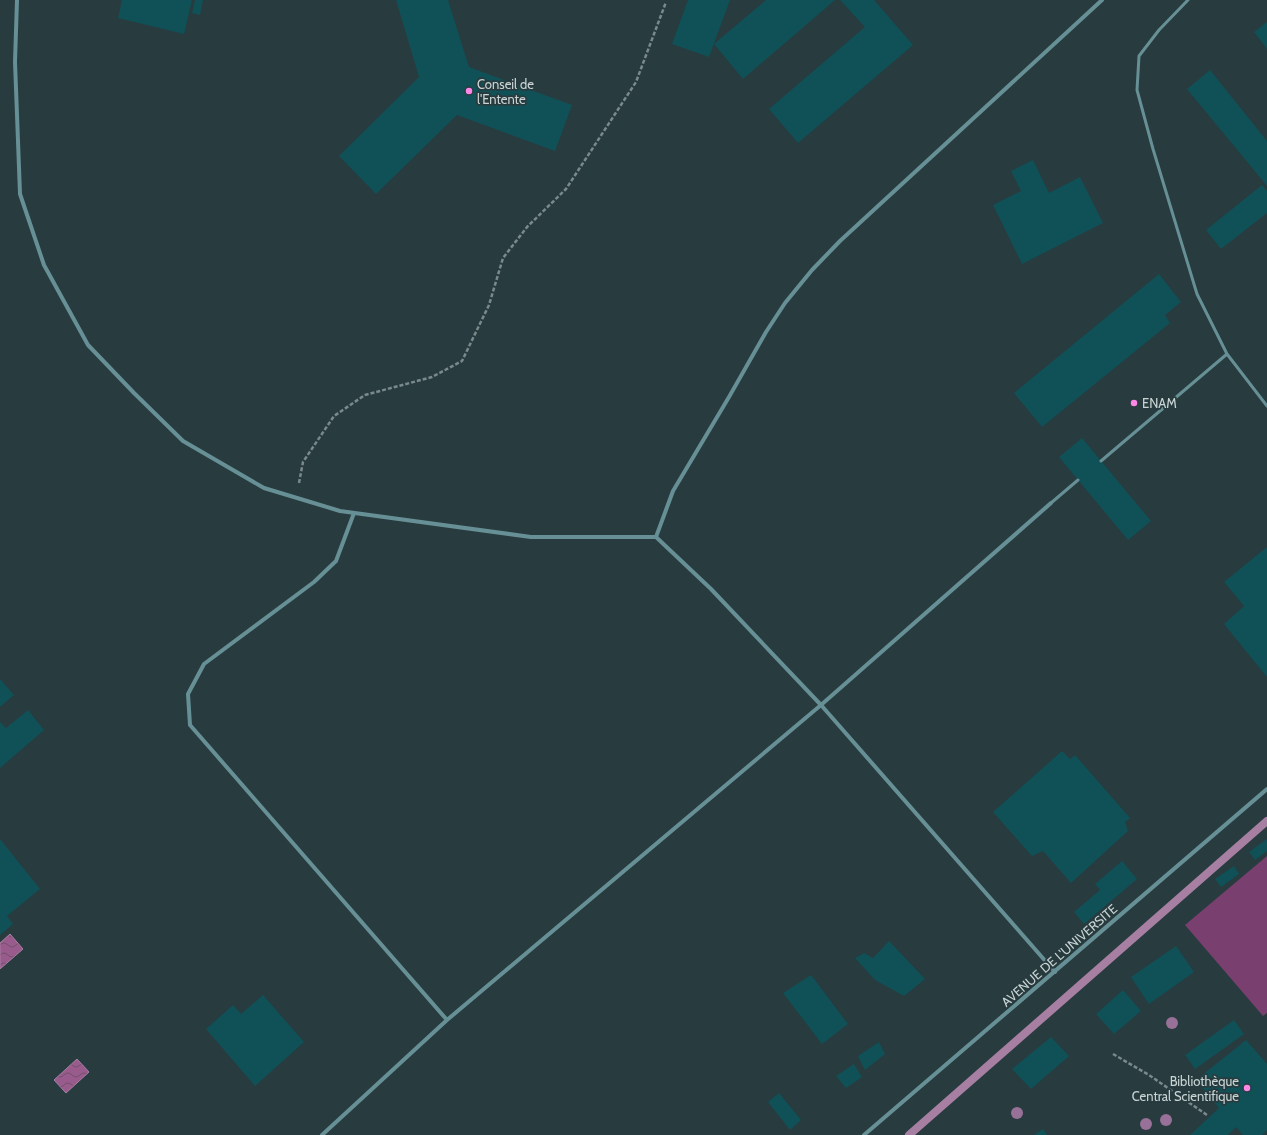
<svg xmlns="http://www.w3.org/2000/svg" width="1267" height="1135" font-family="Cabin,sans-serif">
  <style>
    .green { fill: #793f6e }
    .water { fill: url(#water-waves); stroke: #a77fa2 }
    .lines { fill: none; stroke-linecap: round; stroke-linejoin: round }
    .stream { stroke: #a77fa2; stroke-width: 8 }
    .building { fill: #105158 }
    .path { stroke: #7a898b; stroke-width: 2.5; stroke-dasharray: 4 2; stroke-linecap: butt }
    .lane { stroke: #669095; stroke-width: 3 }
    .street { stroke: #669095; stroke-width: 4 }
    .tree { fill: #987198 }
    .poi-dot { fill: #fb87e6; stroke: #283b3e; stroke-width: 1.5 }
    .labels { text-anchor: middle; stroke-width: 3.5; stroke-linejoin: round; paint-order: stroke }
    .poi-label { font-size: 13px; fill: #c9d4d5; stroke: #283b3e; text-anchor: start }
    .street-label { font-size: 13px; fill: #c9d4d5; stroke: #283b3e }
  </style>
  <defs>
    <pattern id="water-waves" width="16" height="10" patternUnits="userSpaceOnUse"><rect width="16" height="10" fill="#985b8c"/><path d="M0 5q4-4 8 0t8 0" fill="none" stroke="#73506e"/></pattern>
  </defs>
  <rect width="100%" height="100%" fill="#283b3e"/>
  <path class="green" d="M1267,856v157l-4,3 -78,-91z"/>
  <path class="water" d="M10,934l13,15 -23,20v-26z
    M77,1059l12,13 -23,21 -12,-13z"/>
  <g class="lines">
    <path class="stream" d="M909,1135l358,-314"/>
  </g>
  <path class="building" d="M122,0h70l-8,34 -66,-16z
    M195,0h8l-3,15 -8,-2z
    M396,0h52l21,67 103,38 -17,46 -98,-36 -81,79 -37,-38 80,-79z
    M688,0h42l-21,57 -37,-13z
    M766,0h69l-92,79 -29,-35z
    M840,0h34l39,45 -115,98 -29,-34 96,-82z
    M1267,22v27l-13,-17z
    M1210,70l57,71v45l-80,-97z
    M1033,160l16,33 31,-16 23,46 -81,41 -29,-59 28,-14 -10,-20z
    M1262,185l5,6v22l-46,36 -15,-19z
    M1159,274l22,28 -16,13 5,8 -128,104 -28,-34z
    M1082,438l69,83 -23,19 -69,-83z
    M1267,547v130l-43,-53 20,-18 -20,-24z
    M0,679l14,16 -14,12z
    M28,710l16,20 -44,38v-46l6,6z
    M1062,751l8,8 5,-4 55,63 -5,4 3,9 -57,52 -28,-32 -11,5 -39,-44z
    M0,839l40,50 -33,27 6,8 -13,11z
    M1267,839v12l-12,9 -6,-8z
    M1122,861l15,18 -53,45 -10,-12 26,-22 -5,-6z
    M1234,866l5,8 -18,13 -6,-8z
    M889,941l36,38 -21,17 -29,-16 -20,-22 9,-5 9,5z
    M1176,946l18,26 -45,32 -18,-27z
    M811,975l37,49 -26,20 -39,-51z
    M1123,990l18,21 -27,23 -18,-20z
    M263,995l41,47 -49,44 -49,-57 27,-24 8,9z
    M1234,1020l10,14 -49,35 -10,-14z
    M1051,1037l18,19 -38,33 -19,-20z
    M1246,1040l21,24v66l-5,5h-19l-7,-8 -8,8h-38l29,-27 -23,-28z
    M879,1042l6,12 -20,16 -7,-14z
    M854,1064l8,13 -16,11 -10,-12z
    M779,1093l22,27 -11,10 -22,-28z
    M1043,1129l4,6h-13z"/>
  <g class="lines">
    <path class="path" d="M299,483l4,-21 31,-46 31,-21 67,-18 30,-16 27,-56 14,-47 24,-31 39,-38 70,-107 30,-80
      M1113,1054l36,21 58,40"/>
    <path class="lane" d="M1188,0l-29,30 -20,26 -2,34 16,59 44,145 30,60 40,52
      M1101,461l126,-107
      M1051,503l27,-23"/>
    <path class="street" d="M17,0l-2,62 5,132 24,71 44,80 46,48 49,48 81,47 76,23 191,26h125
      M354,513l-18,48 -22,21 -110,82 -16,30 2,31 257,295
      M1055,972l-234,-267 -110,-116 -55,-52 17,-46 56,-94 37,-65 19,-29 27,-33 28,-29 262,-241
      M322,1135l125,-115 374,-315 230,-202
      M864,1135l403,-346"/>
  </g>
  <g class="tree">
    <circle cx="1172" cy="1023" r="6"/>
    <circle cx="1017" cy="1113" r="6"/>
    <circle cx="1166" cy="1120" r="6"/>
    <circle cx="1146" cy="1124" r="6"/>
  </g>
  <g class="poi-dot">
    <circle cx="469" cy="91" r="4"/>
    <circle cx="1134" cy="403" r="4"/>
    <circle cx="1247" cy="1088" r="4"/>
  </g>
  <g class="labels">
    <g class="poi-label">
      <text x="477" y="89">Conseil de<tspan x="477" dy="15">l'Entente</tspan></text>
      <text x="1142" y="408">ENAM</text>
      <text x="1239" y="1086" text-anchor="end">Bibliothèque<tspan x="1239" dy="15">Central Scientifique</tspan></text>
    </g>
    <g class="street-label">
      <text transform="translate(1059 955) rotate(-41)" y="5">AVENUE DE L'UNIVERSITE</text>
    </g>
  </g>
</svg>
